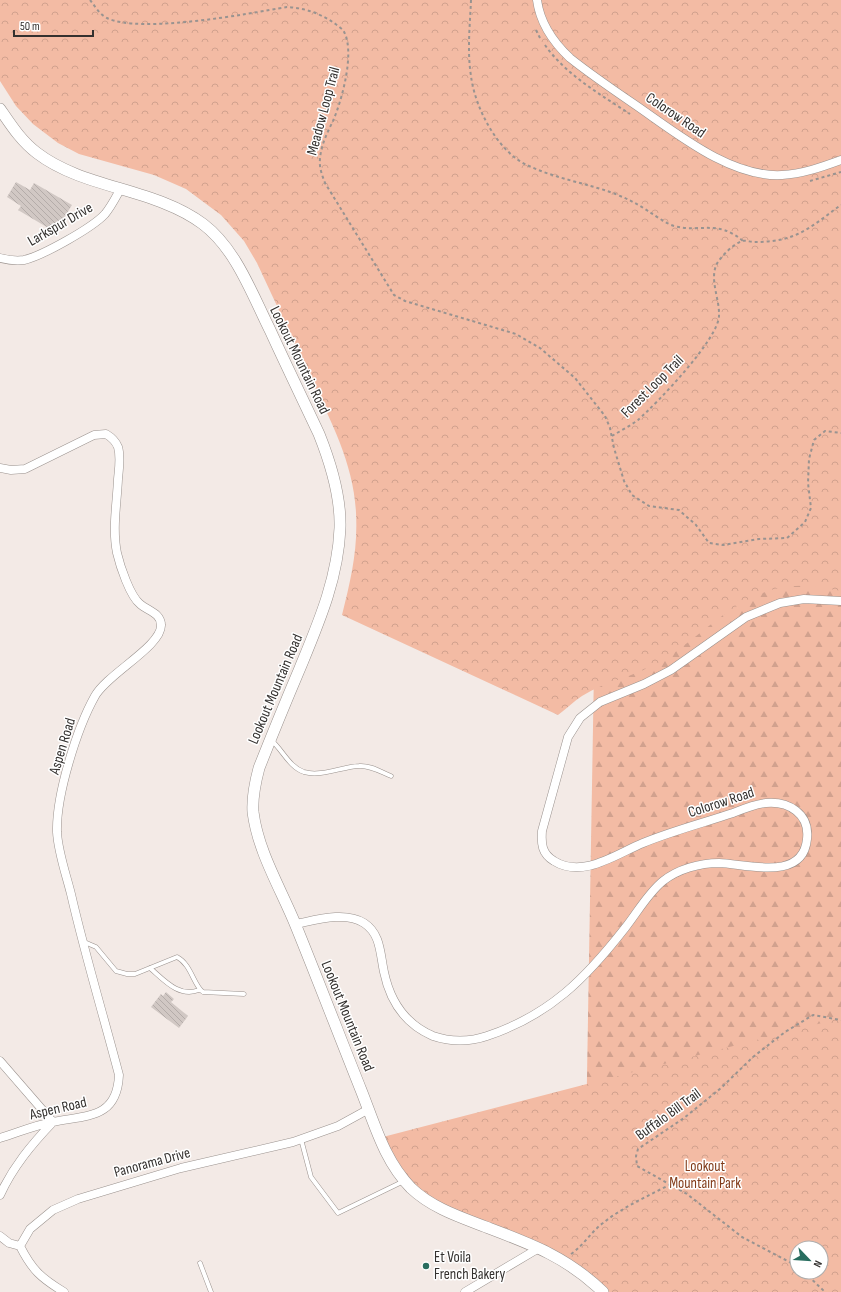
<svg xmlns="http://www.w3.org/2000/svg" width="841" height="1292" font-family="'Sofia Sans Condensed',sans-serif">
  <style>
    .forest { fill: url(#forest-firs) }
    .park { fill: url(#park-crowns); fill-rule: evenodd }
    .building { fill: url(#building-back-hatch) }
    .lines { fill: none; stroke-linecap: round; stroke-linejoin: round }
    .service-casing { stroke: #9a928e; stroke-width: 5 }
    .minor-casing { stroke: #9a928e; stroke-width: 9 }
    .tertiary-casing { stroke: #9a928e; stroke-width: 12 }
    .path { stroke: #999390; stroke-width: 2; stroke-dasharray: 3 3; stroke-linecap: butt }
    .service { stroke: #fff; stroke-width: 4 }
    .minor { stroke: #fff; stroke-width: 8 }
    .tertiary { stroke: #fff; stroke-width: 11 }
    .poi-dot { fill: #286d5f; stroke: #fff; stroke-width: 1.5 }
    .labels { text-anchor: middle; stroke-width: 3; stroke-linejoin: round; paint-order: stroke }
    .street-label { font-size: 15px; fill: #34312f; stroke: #fff }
    .park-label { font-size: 15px; fill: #823b19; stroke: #fff }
    .poi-label { font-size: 15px; fill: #34312f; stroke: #fff; text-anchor: start }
  </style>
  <defs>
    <pattern id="forest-firs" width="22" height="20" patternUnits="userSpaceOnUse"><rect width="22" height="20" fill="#f3bba4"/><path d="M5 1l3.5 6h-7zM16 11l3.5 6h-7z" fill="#d1a18e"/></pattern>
    <pattern id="park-crowns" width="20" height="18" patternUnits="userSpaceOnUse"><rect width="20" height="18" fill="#f3bba4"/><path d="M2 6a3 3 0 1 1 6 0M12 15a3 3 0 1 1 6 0" fill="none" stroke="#d1a18e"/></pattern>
    <pattern id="building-back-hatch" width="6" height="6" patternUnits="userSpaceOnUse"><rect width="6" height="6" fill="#d1c8c4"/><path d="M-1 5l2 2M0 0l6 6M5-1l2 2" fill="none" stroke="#b4aca9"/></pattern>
  </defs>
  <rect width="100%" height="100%" fill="#f3eae6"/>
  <path class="forest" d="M841,0v1130l-256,63 11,-641z"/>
  <path class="park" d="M0,0h841v591c-11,-2 -22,-4 -33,-5 -63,-4 -99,46 -148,76 -24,14 -54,19 -78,34 -8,5 -16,13 -24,19l-216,-100c9,-36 16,-65 14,-102 -2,-48 -25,-92 -45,-134 -18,-39 -36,-77 -54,-116l-13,-22 -23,-26 -35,-26 -32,-14 -75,-21 -21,-11 -25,-19 -17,-18 -16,-25z
    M841,1018v274h-240l-28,-26 -141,-66 -32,-30 -21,-32zM797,1248h24v24h-24z"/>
  <path class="building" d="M16,182l14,8 4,-7 38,22 -17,27 -37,-22 3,-4 -14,-9z
    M166,992l8,7 -3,3 17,14 -9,12 -28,-21 10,-13 2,2z"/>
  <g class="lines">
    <defs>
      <path id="service" d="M271,740c11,9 18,27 33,32 17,5 37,-5 55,-6 11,-1 22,6 32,10
        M82,941l14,6 20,24 11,3h8l42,-17c14,7 17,29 26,35l41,2
        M150,968c14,12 29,30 49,22
        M301,1139l10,38 27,36 66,-32
        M200,1263l11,29"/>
      <path id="minor" d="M537,0c3,23 16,42 33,58 20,16 42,31 64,46 41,28 96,74 148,71 20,-1 40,-8 59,-15
        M0,258c8,2 16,3 24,2 18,-4 68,-32 81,-46 6,-7 11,-17 16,-26
        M0,468l11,2 14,-1 69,-34 12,-1c5,3 10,8 12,13 3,10 1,21 0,32 -1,24 -6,50 -1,74 3,13 13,43 23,51 8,7 21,9 21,21 1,21 -54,49 -66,71 -18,32 -39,99 -38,136 1,20 9,42 14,62 14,61 32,120 48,181 -2,44 -32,40 -66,47 -18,3 -36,11 -53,16
        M296,924c20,-4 49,-13 68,-1 17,11 16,31 20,49 6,29 21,52 49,64 17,6 37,6 54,0 63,-21 99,-58 138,-108 12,-15 23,-35 38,-47 15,-12 37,-18 56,-18 28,1 84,19 88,-24 3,-25 -18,-38 -41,-36 -11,1 -23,6 -33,10 -30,10 -61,18 -90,30 -27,11 -60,36 -89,18 -12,-7 -13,-17 -12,-30l26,-94 12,-19 20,-16 44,-18 27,-14 75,-53 34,-14 24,-4 37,2
        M0,1061l53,61c-22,23 -40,45 -53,73
        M0,1236l9,7 11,3
        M20,1246l10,-17 23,-19 25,-11 103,-31 112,-26 45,-16 31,-17
        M20,1246c12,24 21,32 44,46
        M465,1292l74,-44"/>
      <path id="tertiary" d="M0,109c11,16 21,32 37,44 47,36 118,35 166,71 33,25 49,70 67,106 16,35 33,70 49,104 12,30 22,62 21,94 -2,50 -21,94 -40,140 -14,33 -28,67 -41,100 -4,15 -7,29 -6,44 5,40 28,77 43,114 22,54 43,109 65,164 14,35 23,70 50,98 21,20 49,29 75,39 45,17 81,30 117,65"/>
    </defs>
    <use href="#service" class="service-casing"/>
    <use href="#minor" class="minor-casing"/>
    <use href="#tertiary" class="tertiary-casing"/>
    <path class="path" d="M90,0c5,6 9,14 17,18 33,16 140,-4 180,-11 21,1 40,9 56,23 13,20 -1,70 -10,91 -6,12 -12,24 -13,38 -1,8 2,16 5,24l69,112 11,6 111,33 24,14 35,30 30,38 5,12 4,20 10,33 8,14 17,11 30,4 17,15 13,18 14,2 36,-6 28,-1 18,-16 6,-14 -3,-25 1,-24 5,-19 11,-9 16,2
      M471,0c-1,25 -4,51 0,76 4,32 27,77 58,90 26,12 55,17 81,26 14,5 26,11 38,19 8,5 17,12 26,15 27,7 43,-7 69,15
      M536,30l4,8
      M545,45c20,29 56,50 85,69
      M810,181l31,-9
      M612,436c8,-5 18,-10 26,-16 19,-17 80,-80 81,-104 1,-19 -13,-42 2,-58 5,-6 13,-14 21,-17 4,-1 8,1 12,1 12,0 25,-1 36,-5 19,-6 35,-21 51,-32
      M571,1254c13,-9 20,-22 32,-31 20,-16 45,-27 68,-39
      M797,1266l-55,-29 -55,-43 -50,-28 -1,-10 2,-7 46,-31 37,-30 32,-31 32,-25 28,-17 28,5
      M804,1272l21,20"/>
    <use href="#service" class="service"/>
    <use href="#minor" class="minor"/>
    <use href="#tertiary" class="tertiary"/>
  </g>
  <circle class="poi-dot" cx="426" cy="1266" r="4"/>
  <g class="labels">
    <g class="street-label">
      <text transform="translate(323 111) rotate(-75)" y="5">Meadow Loop Trail</text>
      <text transform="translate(676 115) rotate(34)" y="5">Colorow Road</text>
      <text transform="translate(60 224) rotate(-30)" y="5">Larkspur Drive</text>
      <text transform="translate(300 360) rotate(64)" y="5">Lookout Mountain Road</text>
      <text transform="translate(652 386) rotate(-45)" y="5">Forest Loop Trail</text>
      <text transform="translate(275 689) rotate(-67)" y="5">Lookout Mountain Road</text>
      <text transform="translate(62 746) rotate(-73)" y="5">Aspen Road</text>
      <text transform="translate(721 802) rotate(-18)" y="5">Colorow Road</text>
      <text transform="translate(348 1016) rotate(68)" y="5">Lookout Mountain Road</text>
      <text transform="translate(58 1108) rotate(-13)" y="5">Aspen Road</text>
      <text transform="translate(668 1114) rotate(-36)" y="5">Buffalo Bill Trail</text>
      <text transform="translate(152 1162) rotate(-15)" y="5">Panorama Drive</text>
    </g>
    <g class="park-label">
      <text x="705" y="1171">Lookout<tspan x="705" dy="17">Mountain Park</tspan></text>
    </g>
    <g class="poi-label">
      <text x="434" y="1262">Et Voila<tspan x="434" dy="17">French Bakery</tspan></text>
    </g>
  </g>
  <g transform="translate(809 1260) rotate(115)"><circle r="19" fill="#ffffff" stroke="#aeadac"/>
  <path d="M0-3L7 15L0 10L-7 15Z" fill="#286d5f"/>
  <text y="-6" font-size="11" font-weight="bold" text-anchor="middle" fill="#34312f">N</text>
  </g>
  <path d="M14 30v6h79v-6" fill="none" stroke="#34312f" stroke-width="2"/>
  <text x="20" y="30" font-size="12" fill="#34312f" stroke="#ffffff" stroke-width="3" paint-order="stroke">50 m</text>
</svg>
